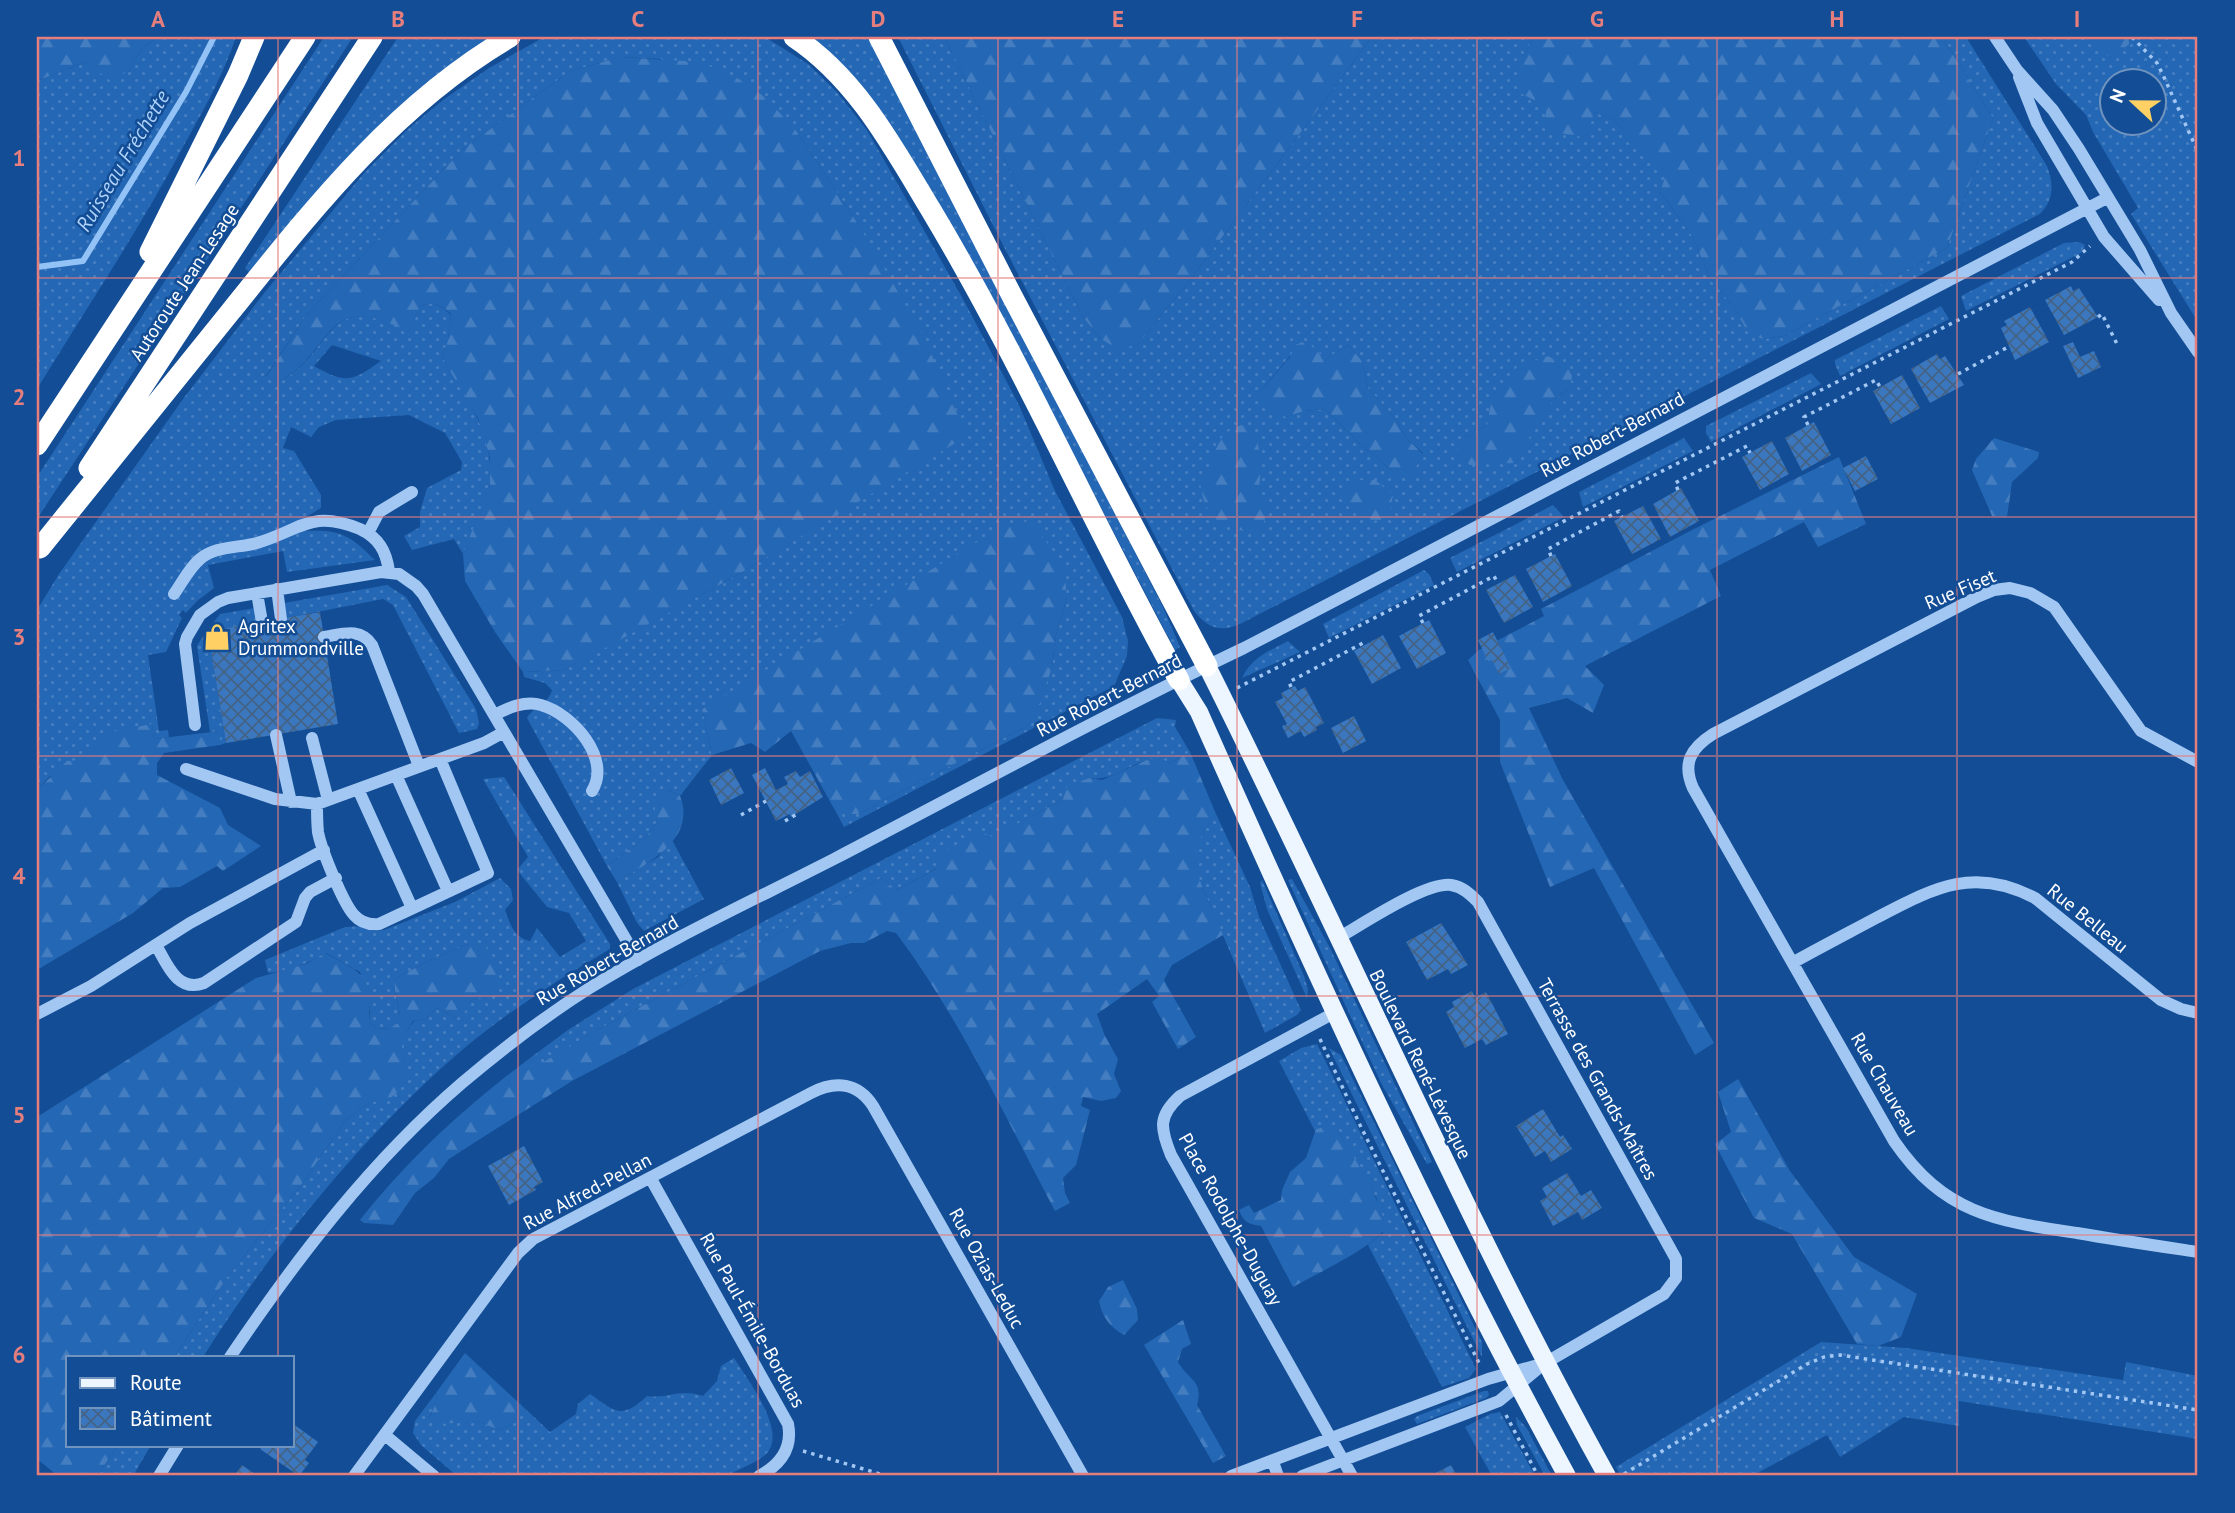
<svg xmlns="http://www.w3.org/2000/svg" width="2235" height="1513" font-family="'PT Sans',sans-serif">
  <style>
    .grass { fill: url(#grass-dots); fill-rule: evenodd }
    .forest { fill: url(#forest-firs) }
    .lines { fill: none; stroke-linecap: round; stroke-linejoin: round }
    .stream { stroke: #93c3f6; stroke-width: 6 }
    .building { fill: url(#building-cross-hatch) }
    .path { stroke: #a2c7f3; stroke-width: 3.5; stroke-dasharray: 3.5 5; stroke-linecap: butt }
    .minor { stroke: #a2c7f3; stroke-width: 12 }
    .major { stroke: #edf5ff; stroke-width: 18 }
    .highway { stroke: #fff; stroke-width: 21 }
    .grid { fill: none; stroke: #e67e7e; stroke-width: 2; stroke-opacity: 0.55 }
    .labels { text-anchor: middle; stroke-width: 5; stroke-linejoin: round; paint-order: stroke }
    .street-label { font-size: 19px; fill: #fff; stroke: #124d95 }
    .poi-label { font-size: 19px; fill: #fff; stroke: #124d95; text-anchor: start }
    .water-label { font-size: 21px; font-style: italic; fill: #aed2fa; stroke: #124d95 }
    .neatline { fill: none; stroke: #e67e7e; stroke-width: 2.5 }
    .grid-label { font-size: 23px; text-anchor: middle; font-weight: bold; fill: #e67e7e }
  </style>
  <defs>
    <pattern id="grass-dots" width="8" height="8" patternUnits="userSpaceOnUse" patternTransform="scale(1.75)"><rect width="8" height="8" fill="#2467b5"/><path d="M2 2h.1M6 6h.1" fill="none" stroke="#457ec0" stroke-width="1.8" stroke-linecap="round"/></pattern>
    <pattern id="forest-firs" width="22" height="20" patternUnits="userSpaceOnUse" patternTransform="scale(1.75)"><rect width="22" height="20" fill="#2467b5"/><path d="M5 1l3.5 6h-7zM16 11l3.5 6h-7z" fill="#457ec0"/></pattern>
    <pattern id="building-cross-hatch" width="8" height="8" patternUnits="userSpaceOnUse" patternTransform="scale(1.75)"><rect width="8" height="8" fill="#3b77be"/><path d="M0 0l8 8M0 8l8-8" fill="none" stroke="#446285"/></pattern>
  </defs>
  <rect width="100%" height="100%" fill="#124d95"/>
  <path class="grass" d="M158,37h78c-13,39 -33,74 -53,110 -44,83 -97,162 -146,242v-308l48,-19 43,10 13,-23z
    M324,37h29l-316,482v-42z
    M398,37h93l-35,23 -145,138 -62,74 -4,-4z
    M544,37h221l43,27 28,27 31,39 96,169 56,106 36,86 67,126 6,24 -1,15 -13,30 -270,141 -7,-13h21l165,-86 29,-61 4,-32 11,-37 -365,110 10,47 -32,41 -12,-6 -12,17 1,15 -12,16 -38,28 -80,-148c7,-12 21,-13 25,-28l-7,-7 -21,-6 -1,-5 41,-2 175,-96 66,-41 53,-309 -61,-92 -136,-73 -39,-2 -52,14 -107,78 -156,165 -41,62 15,5c56,-32 41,-93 128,-50l12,-25c13,-5 20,-1 30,9l-3,25 -6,17c23,38 53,78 48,126 -1,20 -19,51 -27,71l-9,-15 -42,11 -8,-14 16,-9v-15l7,-24 34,-18 1,-8 -17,-29 -36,-18 -73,5 -17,7 -8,10 -20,-10 -8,21 11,3 27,44v13l-22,13 5,10c36,-2 46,4 71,29l-88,12 -4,-21 -75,14 6,23 -17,13 -11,12 -3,-3 -4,5 3,3 -16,34 -18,3 11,76 9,-1 1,7 -15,2 -2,-15 -60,25 -10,11 -33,17 -12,13v-180l22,-36 124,-175 82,-107 99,-119 44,-44 35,-29 46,-32zM332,345l49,16c-30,21 -35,23 -67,5z
    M811,37h59l293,570 17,40 -5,3 -181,-348 -107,-179 -28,-41 -22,-23z
    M898,37h46l139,280 17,21 17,10 20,-3 53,-65 182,-243h162l-12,20 72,55 20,8 53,55 -7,17 33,45 16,40 25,31 15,25 14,6 21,-3 163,-88 46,-130 -51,-81h24l81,129c7,19 7,33 -7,48l-798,409c-20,10 -34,6 -48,-12l-189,-362zM1348,345l14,16 6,27 28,32 11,19 16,14 -27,21 -37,-31 -34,-34 -21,2 -18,6 -26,-25 30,-36 36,3zM1570,388l-16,11 -89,39 22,-13z
    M2024,37h174v285l-67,-108 7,-6 -45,-76 -7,-17 -30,-31zM2112,80h42v42h-42z
    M2079,242l6,3 -4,8 -115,58 -5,-15 103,-53z
    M1941,306l8,13 -109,57 -5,-12v-4z
    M1811,373l10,11 -110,58 -5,-9v-7z
    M1684,438l9,13 -110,56 -4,-15z
    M1553,505l11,12 -107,55 -7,-14z
    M1424,570l5,4 5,11 -105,53 -6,-14z
    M387,585l19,12 70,112 3,14 -2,6 -18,4 -66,-128 -10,-6 -96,19 -3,-15z
    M255,608l2,15 -36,6 -8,-6 7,-9z
    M201,639l9,6 16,98 -6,2v-14l-10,1 -13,-86z
    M1288,641l12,11 -58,26c9,-20 27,-27 46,-37z
    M1157,718l19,2 -1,7 15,25 -20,11c-31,-14 -50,20 -80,15l-27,21 -166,91 -16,-12 -282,151 -62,38 -7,-9 38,-28 65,-41z
    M504,777l106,167v5c-49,29 -98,60 -142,96 -100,84 -196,202 -265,312h-29l54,-81 73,-91 44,-64 25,-19h15l20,-41 -5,-20 14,-20 11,-2 12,-11 19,10 14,-17 22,-7 -24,-50 -40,17 -33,18c-2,17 6,27 5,43l-10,6 -13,1 -8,-7 1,-13 -10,-37 -34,-19c-20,11 -36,18 -58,20l-3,-13 80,-33 17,-1 11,5 11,-1 71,-28 45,-24 11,11 2,11 -8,10c5,14 9,28 25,31l7,-13 23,29 26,-16 -17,-28 -22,-6 -30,-37 11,-13 -45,-78z
    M1216,814l34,73 9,30 42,93 -4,5 -32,18 -68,-158c-4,-27 2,-41 19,-61z
    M672,840l32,59 -60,32 -7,-8 -20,-41 41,-25z
    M1292,879l38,69 102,214 -5,2 -46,-81 -93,-203z
    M1262,880l42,96 4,13 -1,9 -40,-89 -7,-26z
    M1317,1044l159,325 -7,9 -27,9 -74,-142 15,-12 -6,-34 -39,-68 -22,-2 -1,2 -36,-70 22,-13z
    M1329,1048l12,7 141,287v15z
    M1821,1342l85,6 217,32 3,-18 72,14v63l-239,-38v25l-55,-9 -64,40 -13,-22 -75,41h-131l-5,-9z
    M734,1358c13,21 57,77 30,98 -11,8 -26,14 -39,20h-268l-36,-31 -8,-12 2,-12 21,-28 1,6 -8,19 48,3 22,9 14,-6 6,-21 31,29 26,-18 2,-10 12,-10c26,18 31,26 57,2 23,3 31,-8 56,0l14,-15 4,-15z
    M1484,1391h4l1,4 -3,3 -69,26 -3,-5 3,-3z
    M1500,1412l35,64h-43l-27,-49 25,-13z
    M1516,1417l10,10 26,49h-7l-28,-51z
    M118,1445h33l-18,31h-36z"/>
  <path class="forest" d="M37,37h121l-17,12 -13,23 -18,8 -25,-18 -48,19z
    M944,37h428l-182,243 -53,65 -20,4 -17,-11 -17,-21z
    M1534,37h408l51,81 -46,130 -163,88 -21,3 -14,-5 -15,-26 -25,-31 -16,-40 -33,-45 6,-17 -52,-55 -20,-8 -7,26 -42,-8 1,-24 -26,-13 2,-36z
    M2093,37h37l-1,7 -15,13 -14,-3z
    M621,57l79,5 37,16 29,20 31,34 61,92 64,109 45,103 -228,138 -152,84 -23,12 -41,2 -28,-40 -30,-51 -2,-27 27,-69v-28l-12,-39 -36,-61 6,-17 3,-26c-10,-9 -17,-13 -30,-8l-12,26c-87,-44 -73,17 -128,49l-15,-4 41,-63 156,-165 107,-78z
    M1306,341l20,18 22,-14 14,16 6,27 28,32 11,19 16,15 -12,22 -15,-2 -37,-31 -34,-34 -21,2 -18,6 -20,-7 -6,-18 30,-35 5,-12z
    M1548,356l25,14 -3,18 -16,11 -41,64 -43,2 -15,-12 10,-15 22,-13 6,-32 24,-26z
    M1242,425l13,9 7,27 -3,26 9,19 -4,16 -9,11c-36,-6 -49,-13 -55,-50 18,-22 10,-49 42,-58z
    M1994,438l45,14 -1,6 -26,24 -5,35 -15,-1 -20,-46 4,-11z
    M1839,457l27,67 -48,23 -14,-25 -94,48 11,26 -136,70 19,19 -11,28 -26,-15 -38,10 34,72 151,263 -19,12 -101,-187 -44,19 -50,-125v-42l-32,-60 11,-10 65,-34 -3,-7 151,-79z
    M1358,480h17l18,15 -3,15 -10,11 -16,-2 -19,-15 -1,-15z
    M1032,520l32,48 3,30 -11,37 -4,32 -12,36 -17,25 -165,86h-21l-46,-83 -26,21 -14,-9 -39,12 -10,-46 298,-181z
    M152,724l2,15 66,-8v14l-56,8 -7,10v12l63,33 8,17 33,21 -38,25 -6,-5 -37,21 -17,1 -30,25 -96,57v-180l30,-29 15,-1 10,-12 7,-14z
    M1190,752l26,62c-39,46 -11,73 7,121l-51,30 -8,15 32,57 -18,12 -26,-47 7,-6 -12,-17 -50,35 8,22 13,23 -4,15 7,17 -5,7 -15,3 -18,-4 -2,9 9,4 -14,55 -13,13 2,15 5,10 -15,8c-50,-94 -95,-193 -159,-278l-9,-2 -23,12h-13l-31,8 -248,130 -92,58 -31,20 -15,19 -19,15 -22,32 -29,-2 -4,-3c50,-63 106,-114 170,-162l7,8 62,-37 282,-151 16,12 39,-21 5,-15 38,-23 14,6 70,-38 4,-13 23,-8 12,2 45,-20 11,-3 12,6z
    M668,790l12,6c17,43 -32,67 -63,86l-10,-16 38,-28 12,-16 -3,-19z
    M468,944l17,2 12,17 2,19 -7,12 -22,7 -7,15 -7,2 -19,-10 -12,11 -12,2 -12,20 4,20 -1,16 -6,15 -13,10h-15l-25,19 -44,64 -73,91 -54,81h-106v88h50l-21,31h-39l-21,-17v-342l219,-139 50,-14 19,-11c41,22 46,21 44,69l8,7 13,-1 10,-6c1,-16 -7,-27 -5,-43l33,-18z
    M1738,1079l52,92 64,86 63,37 -16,43 -23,9 -21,-2 -65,-110 -38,-16 -39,-74 16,-12 -13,-40z
    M1326,1127l12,4c11,19 51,80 46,98 -5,15 -75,49 -91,58l-32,-61c-12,-2 -17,-3 -22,-16l10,-5 5,8 27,-13 1,-10 8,-18 16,-14 10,-29z
    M1123,1280l14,29 1,11 -14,15c-14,-8 -22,-18 -25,-34l9,-14z
    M1183,1320l8,24 -9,5 -4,13c10,18 26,18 19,43l29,51 -13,7 -69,-118z
    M465,1353l54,50 -6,21 -14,6 -22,-9 -37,3 -11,-5 8,-20 -1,-6z"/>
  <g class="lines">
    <path class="stream" d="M37,267l46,-6 103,-169 28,-55"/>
  </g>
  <path class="building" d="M2071,286l2,5 6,-3 19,29 -34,18 -19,-35z
    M2030,307l19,35 -34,18 -14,-32 6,-3 -3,-4z
    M2073,342l7,15 14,-6 7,16 -23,11 -15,-32z
    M1937,354l3,5 5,-3 19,29 -34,18 -19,-34z
    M1902,375l18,33 -29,16 -18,-33z
    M1814,422l17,33 -29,16 -17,-33z
    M1772,441l17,33 -29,16 -18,-33z
    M1866,456l12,23 -23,12 -12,-23z
    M1681,488l18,33 -29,16 -17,-33z
    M1643,506l18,33 -29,15 -18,-33z
    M1555,554l17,32 -29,16 -17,-33z
    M1515,575l18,32 -29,16 -18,-33z
    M320,612l18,112 -112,19 -16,-98 -9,-6 12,-16 8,6z
    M1429,620l17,33 -29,16 -18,-33z
    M1493,632l18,36 -12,6 -7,-14 -4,1 -10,-21z
    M1383,635l18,33 -29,16 -18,-33z
    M1295,686l3,5 7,-4 19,36 -8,4 1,3 -13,7 -3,-6 -13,7 -6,-12 5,-2 -12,-22 8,-4 -2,-5z
    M1354,716l12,25 -23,12 -12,-25z
    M731,768l13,25 -23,12 -12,-25z
    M765,768l11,22 12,-6 -4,-7 12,-6 4,6 10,-6 13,26 -32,20 -1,-3 -14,7 -24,-46z
    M1441,923l27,42 -17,9 -3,-5 -21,11 -21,-38z
    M1472,991l3,7 11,-6 22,42 -22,11 -4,-6 -17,9 -19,-36 8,-5 -2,-5z
    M1543,1109l17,28 3,-2 9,14 -21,13 -6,-11 -10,6 -19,-31z
    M524,1146l19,36 -9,5 2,3 -27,15 -21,-39z
    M1567,1173l14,23 10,-6 11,18 -20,12 -4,-8 -25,14 -13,-25 7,-4 -5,-9z
    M292,1423l26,19 -13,18 4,3 -10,13 -39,-27 3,-4h29z
    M242,1465l16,11h-24z
    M1451,1465l6,11h-27z"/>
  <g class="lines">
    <path class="path" d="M2132,37l25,26 6,12 35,77
      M2098,317l4,-3 15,30
      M1958,374l52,-28
      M1808,425l-4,-8 72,-37 4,7
      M1678,490l-3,-7 72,-37 3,7
      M1551,556l-3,-7 71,-38 3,6
      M1423,623l-4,-7 75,-40 4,8
      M1291,687l-2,-5 74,-39 1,3
      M1237,688l835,-426 18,-16
      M741,815l25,-14
      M785,821l12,-7
      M1320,1039l40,86 120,240
      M1506,1415l32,61
      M803,1451l84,25
      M1624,1474l183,-110 17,-7 16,-2 358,55"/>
    <path class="minor" d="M1995,37l22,33 36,40 26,39 61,101 31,63 27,39
      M2019,77l18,46 67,114 55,63
      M368,533l11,-21 33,-20
      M277,589l4,30
      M257,593l5,29
      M174,594c8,-11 15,-26 26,-35 15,-13 38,-11 57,-16 44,-13 54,-34 103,-14 19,9 26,22 29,42
      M324,637c19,-3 36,-10 48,8l47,121
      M494,715c14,-7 31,-15 47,-10 32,9 71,54 51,86
      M195,725l-10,-81 2,-7 13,-22 18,-13 10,-4 153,-26 18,2 17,12 7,8 215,366
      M276,735l15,67
      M312,738l16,62
      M2198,762l-57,-31 -87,-124 -24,-14 -20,-5 -16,2 -17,7 -264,137c-22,14 -31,29 -20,54l201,353c50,73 102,80 183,92 40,7 81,13 121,19
      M186,769l89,30 42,5 167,-61 20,-11
      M396,775l52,116
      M358,789l54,119
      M317,804c0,10 0,19 1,28 3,17 25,71 36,83 7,8 15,10 25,9l109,-51 -48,-114
      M156,945c11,19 21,48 48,38l92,-61 9,-24 5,-6 26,-14
      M1794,962c27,-15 54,-29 82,-44 56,-29 97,-53 159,-20l126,102 20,9 17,4
      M1334,1013l-154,83c-22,20 -20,32 -9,59l181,321
      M37,1014l54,-28 99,-63 134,-73
      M651,1179l137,245c5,25 -8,41 -29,52
      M230,1357c67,-99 141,-196 232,-274 40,-34 82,-66 126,-94 79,-49 164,-88 246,-130 136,-71 272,-145 410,-211l863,-450
      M385,1435l49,41
      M1273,1462l5,14
      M159,1476l19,-31
      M354,1476l164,-223 15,-14 278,-146c25,-13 47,-10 62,13l210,370
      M1231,1476l257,-97 57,-16 119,-69 12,-16v-19l-198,-357c-8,-8 -15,-15 -27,-17 -26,-3 -88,39 -113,53
      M1302,1476l197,-75 41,-34"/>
    <path class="major" d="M1207,666c135,269 254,546 400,810
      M1179,680l20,32c115,259 232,516 368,764"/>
    <path class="highway" d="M794,37c63,42 99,110 137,173 91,152 162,315 248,470
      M879,37l132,257 196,372
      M150,252l88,-177 16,-38
      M37,445l268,-408
      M89,468l283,-431
      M40,548c64,-79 127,-158 191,-237 82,-102 164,-207 279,-274"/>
  </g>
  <path class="grid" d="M278,37v1320M518,37v1439M758,37v1439M998,37v1439M1237,37v1439M1477,37v1439M1717,37v1439M1957,37v1439M37,278h2161M37,517h2161M37,756h2161M37,996h2161M37,1235h2161M278,1445v31"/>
  <defs>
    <symbol id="shop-bare" viewBox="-9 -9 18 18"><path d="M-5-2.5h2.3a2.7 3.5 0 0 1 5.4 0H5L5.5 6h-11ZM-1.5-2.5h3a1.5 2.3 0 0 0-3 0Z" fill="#ffd063" stroke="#124d95" stroke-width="2.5" paint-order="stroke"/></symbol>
  </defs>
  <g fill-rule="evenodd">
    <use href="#shop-bare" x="198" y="618" width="38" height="38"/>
  </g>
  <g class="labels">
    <g class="street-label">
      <text transform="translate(184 282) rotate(-57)" y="7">Autoroute Jean-Lesage</text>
      <text transform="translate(1612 434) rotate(-28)" y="7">Rue Robert-Bernard</text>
      <text transform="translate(1960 589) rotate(-23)" y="7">Rue Fiset</text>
      <text transform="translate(1109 695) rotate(-27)" y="7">Rue Robert-Bernard</text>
      <text transform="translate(2088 918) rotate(39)" y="7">Rue Belleau</text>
      <text transform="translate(607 960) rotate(-30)" y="7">Rue Robert-Bernard</text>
      <text transform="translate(1421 1064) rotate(64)" y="7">Boulevard René-Lévesque</text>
      <text transform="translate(1598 1079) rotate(61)" y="7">Terrasse des Grands-Maîtres</text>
      <text transform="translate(1885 1084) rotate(60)" y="7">Rue Chauveau</text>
      <text transform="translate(587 1191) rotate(-28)" y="7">Rue Alfred-Pellan</text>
      <text transform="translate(1231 1219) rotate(61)" y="7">Place Rodolphe-Duguay</text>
      <text transform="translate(987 1268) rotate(61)" y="7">Rue Ozias-Leduc</text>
      <text transform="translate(753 1320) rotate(61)" y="7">Rue Paul-Émile-Borduas</text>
    </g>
    <g class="poi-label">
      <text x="238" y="633">Agritex<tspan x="238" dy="22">Drummondville</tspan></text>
    </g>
    <g class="water-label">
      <text transform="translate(123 161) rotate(-59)" y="7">Ruisseau Fréchette</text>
    </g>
  </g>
  <rect width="2235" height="1513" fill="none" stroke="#124d95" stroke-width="77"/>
  <rect x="66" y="1356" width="228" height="91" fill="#124d95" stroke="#7194bf" stroke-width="2"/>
  <rect x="80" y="1378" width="35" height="10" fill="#edf5ff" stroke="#7194bf" stroke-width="2"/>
  <text x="130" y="1390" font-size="21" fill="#ffffff">Route</text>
  <rect x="80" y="1408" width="35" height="21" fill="url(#building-cross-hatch)" stroke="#7194bf" stroke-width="2"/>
  <text x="130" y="1426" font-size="21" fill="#ffffff">Bâtiment</text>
  <g transform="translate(2133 102) rotate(292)"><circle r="33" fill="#124d95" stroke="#7194bf" stroke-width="2"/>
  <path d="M0-5L12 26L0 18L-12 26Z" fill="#ffd063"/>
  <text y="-10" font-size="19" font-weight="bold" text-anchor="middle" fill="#ffffff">N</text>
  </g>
  <rect x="38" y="38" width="2158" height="1436" class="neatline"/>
  <g class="grid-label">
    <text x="158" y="27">A</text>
    <text x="398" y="27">B</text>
    <text x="638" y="27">C</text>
    <text x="878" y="27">D</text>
    <text x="1118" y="27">E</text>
    <text x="1357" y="27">F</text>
    <text x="1597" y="27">G</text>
    <text x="1837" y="27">H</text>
    <text x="2077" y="27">I</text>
    <text x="19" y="166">1</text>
    <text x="19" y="405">2</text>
    <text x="19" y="645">3</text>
    <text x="19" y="884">4</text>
    <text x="19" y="1123">5</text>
    <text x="19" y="1363">6</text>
  </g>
</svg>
